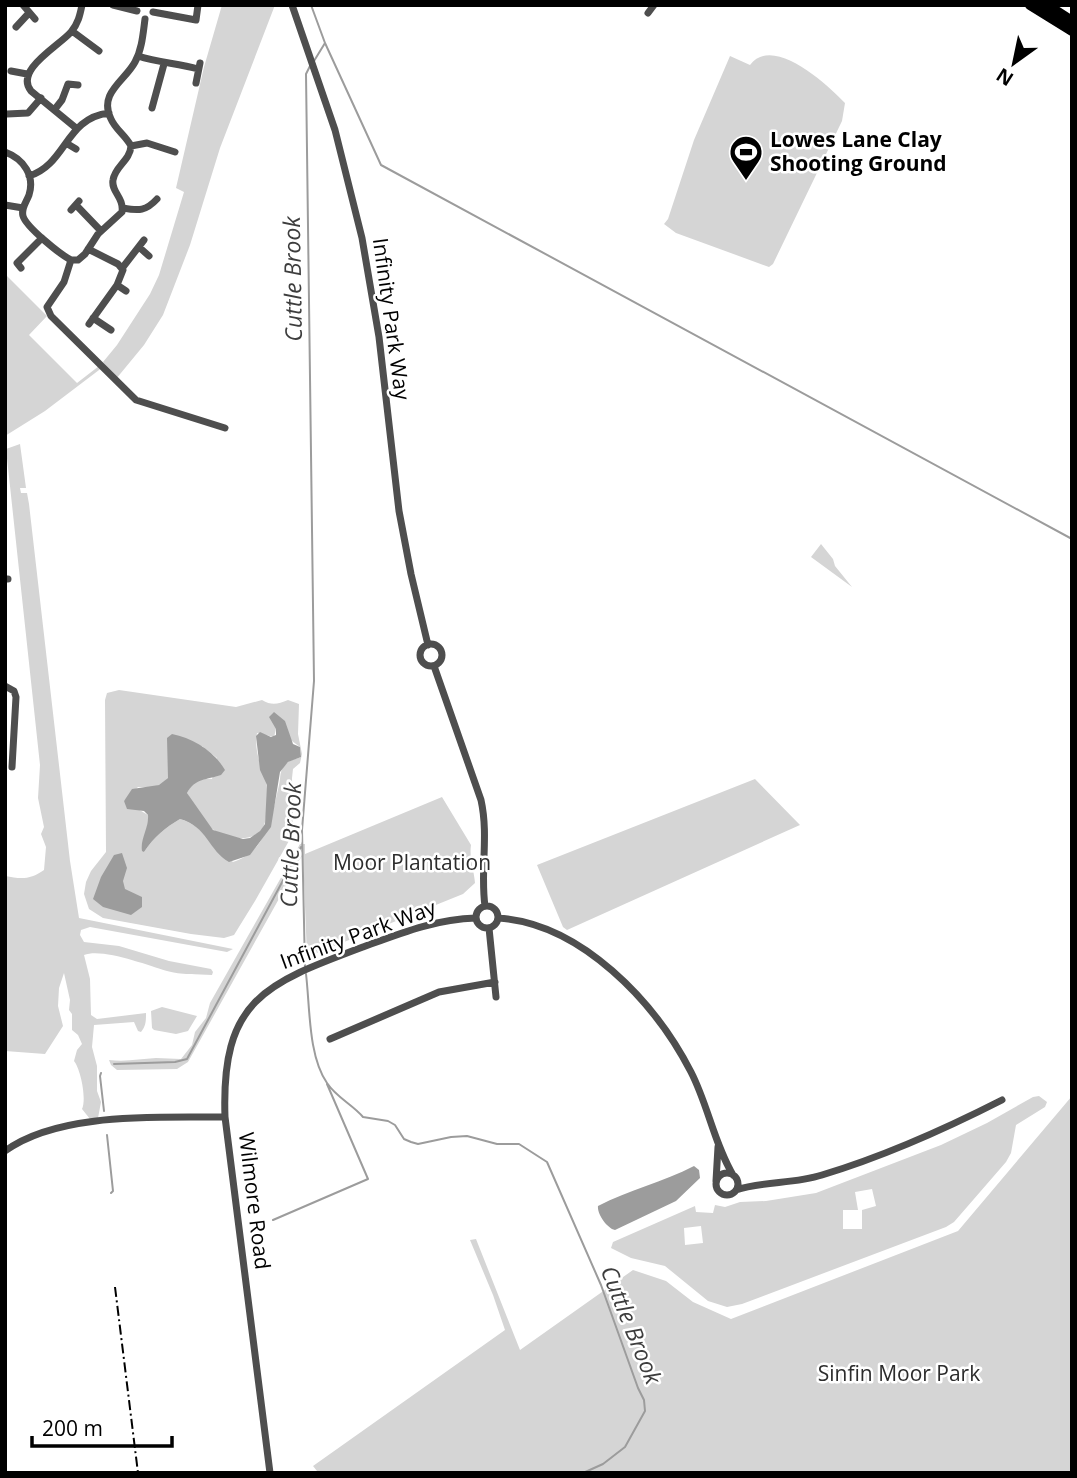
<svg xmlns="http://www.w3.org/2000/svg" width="1077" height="1478" font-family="'Open Sans',sans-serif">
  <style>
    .green { fill: #d5d5d5; fill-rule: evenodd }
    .water { fill: #9c9c9c }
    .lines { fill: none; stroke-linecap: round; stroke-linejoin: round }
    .stream { stroke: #9c9c9c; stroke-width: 2 }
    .minor { stroke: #4e4e4e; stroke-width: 7 }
    .highway { stroke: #000; stroke-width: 10 }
    .rail { stroke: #000; stroke-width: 2; stroke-dasharray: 10 3.5 2 3.5; stroke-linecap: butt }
    .labels { text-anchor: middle; stroke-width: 5; stroke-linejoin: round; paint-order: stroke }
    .poi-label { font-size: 21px; font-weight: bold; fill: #000; stroke: #fff; text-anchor: start }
    .street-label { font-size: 21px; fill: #000; stroke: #fff }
    .park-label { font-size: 21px; fill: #2c2c2c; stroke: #fff }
    .water-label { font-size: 23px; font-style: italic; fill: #3d3d3d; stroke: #fff }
  </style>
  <rect width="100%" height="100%" fill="#fff"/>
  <path class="green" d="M222,5h53l-55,143 -30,97 -27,70 -19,30 -28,34 -13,-17 14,-17 33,-51 9,-19 25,-83 -8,-4 28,-121z
    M730,56l20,9c23,-31 78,20 95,38l-3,18 -69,143 -4,3 -93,-34 -12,-9 4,-5 26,-79z
    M5,274l42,42 -18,19 48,48 22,-17 4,1 -58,44 -40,25z
    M20,444l6,44h-6l1,5h6l2,11 41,357 9,57 154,31 -6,3 -137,-25 -9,3 -1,5 4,7 35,4 50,15 42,8 2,3 -1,3c-15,-1 -31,0 -45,-4 -21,-6 -64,-23 -83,-16l6,24 1,36 6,4 49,-6c0,8 0,13 -5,19l-3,-1 -4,-9 -40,3 -2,22 5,19v25l4,11 -3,16 -8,1 -8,-10c5,-11 -2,-41 -8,-48l3,-11 5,-6 -4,-9 -6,-5v-16l-3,-4 1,-10 -6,-27 -5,15 -1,18 5,20 -18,28 -40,-3v-175c16,3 25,4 39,-6l2,-23 -5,-13 3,-7 -6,-29 2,-33 -34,-316z
    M821,544l12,15 2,7 17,21 -41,-30z
    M119,690l117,17 26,-7c10,6 16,4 26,0l11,4 -1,30 4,20 -2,9 -7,6 -1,9 1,41 -3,20 -35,62 -21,34 -10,3 -33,-4 -88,-16 -14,-9 -5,-15 2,-12 5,-11 15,-19 -1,-152 2,-7zM276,729l24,18 1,10c-5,2 -12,3 -15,7 -7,6 -5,13 -7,21 -7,30 -12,67 -46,77 -16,-14 -33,-38 -53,-43 -14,8 -27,19 -36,33 -2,-14 5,-23 4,-37l-24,-14 14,-14h16l8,-3 40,-38 15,12 -5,21c-12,-1 -20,3 -25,14 2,5 20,31 24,35 13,11 48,18 54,-6 2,-5 3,-38 1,-43 -6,-14 -12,-30 -9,-46l17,4z
    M755,779l45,46 -233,105 -4,-3 -26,-62z
    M442,797l29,48c-2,13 3,25 4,38l-12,11 -156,63 -4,-102 -10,13 -8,20 -97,174 -11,7 -60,1 -6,-5 -2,-5c17,2 31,-1 47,-2 9,0 16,1 25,1l11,-14 3,-13 11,-14 4,-15 90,-159h5v10z
    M162,1007l35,9 -9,15 -12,3 -22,-4 -2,-2 -1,-17z
    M1039,1096l8,6 -2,5 -29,18 -5,28 -5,9 -52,60 -8,5 -204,77 -15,3 -19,-6 -43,-35 -34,-8 -20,-10 2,-6 82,-36 1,6 17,1 2,-8 10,2 15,-5 26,-1 50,-8 125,-48 46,-22 46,-26zM872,1189l4,17 -14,4v19h-19v-19h15l-3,-18zM701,1226l2,17 -18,2 -1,-17z
    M1072,1096v377h-757l2,-2 -4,-5 192,-136 -12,-35 -23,-55 6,-1 44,111 113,-80 33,11 27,21 38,17 227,-88z"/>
  <path class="water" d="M274,712l11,9 8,23 7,3 1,10 -13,5 -8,10 -9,55 -21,28 -21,7c-20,-11 -22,-36 -49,-43 -14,8 -27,19 -36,33l-2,-1c-2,-12 7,-23 6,-36l-4,-4 -17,-2 -3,-8 8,-12 27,-4 9,-7 -1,-40 5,-4c21,4 42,17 53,36l-4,5c-14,5 -26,3 -34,18l26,37 30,9 7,-1 10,-7 5,-7 2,-39 -7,-15 -4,-34 4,-4 11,5 5,-2v-6l-7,-12z
    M122,853l5,15 -4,13 2,8 17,8v10l-11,8 -28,-8 -10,-8 8,-22 13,-22z
    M694,1166l5,4 1,8 -24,23 -61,29c-8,-2 -18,-16 -17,-24 31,-16 65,-24 96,-40z"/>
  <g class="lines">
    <path class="stream" d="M311,5l14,38 -11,18
      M325,43l56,122 691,374
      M305,968l-3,-138 12,-149 -8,-607 4,-8
      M306,974c4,32 2,82 21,109 9,14 26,22 36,34l25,4 7,4 9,14 7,3 7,2 33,-7 16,-1 30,8h22l28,18 54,123 37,103 6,12 1,11 -20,36 -22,17 -20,9
      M114,1064l61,-2 12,-3 114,-212
      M101,1073l-1,3 4,35
      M107,1135l6,56 -2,2
      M273,1220l95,-41 -41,-95"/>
    <path class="minor" d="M23,5l12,14
      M113,5l24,6
      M292,5l43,125 27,108 17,99 20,174 12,63 17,71
      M153,12l43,8 2,-15
      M648,13l6,-8
      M16,27l13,-14
      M72,31l27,20
      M138,56c21,7 40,7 60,13
      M11,71l16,3
      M196,83l4,-20
      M152,108l12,-44
      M55,109l7,-9 6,-16 10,1
      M7,114l21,-1 13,-15
      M76,128l-45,-37c-17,-21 28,-45 40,-59 7,-8 9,-17 11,-27
      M66,143l10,6
      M131,146l16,-3 28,9
      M5,152c19,7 30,24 24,43 -3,8 -8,13 -6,21 3,11 38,39 48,44
      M29,176c38,-12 36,-58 80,-63
      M5,205l18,3
      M76,205l25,26
      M123,208c16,3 23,3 34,-9
      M71,210l8,-9
      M139,247l10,9
      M88,249l30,15 5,6 -6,15 -28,39
      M71,260h7l7,-6 13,-20 24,-22c2,-15 -11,-20 -9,-32 2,-14 17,-19 18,-34 -5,-10 -16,-17 -20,-27 -13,-26 14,-38 24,-57 7,-13 8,-28 10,-43
      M71,260l-7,22 -17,25 4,9 85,84 89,28
      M123,267l21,-27
      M21,268l-4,-5 25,-25
      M117,285l9,6
      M93,318l18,12
      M5,579h3
      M420 655a11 11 0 1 1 22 0a11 11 0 1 1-22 0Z
      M434,666l47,134c8,36 -1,71 4,106
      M5,686l9,5 2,6 -4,70
      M476 917a11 11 0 1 1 22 0a11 11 0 1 1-22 0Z
      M498,918c83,5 157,84 193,154 17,33 23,71 42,103
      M489,928l7,69
      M330,1039l109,-47 56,-10
      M5,1151c55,-40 155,-33 220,-34
      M716 1184a11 11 0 1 1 22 0a11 11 0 1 1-22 0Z
      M716,1181l2,-34
      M736,1190c27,-9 58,-6 86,-15 60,-18 125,-47 180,-75
      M270,1473l-45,-356c-4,-117 39,-133 138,-170 38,-14 73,-28 113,-29"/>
    <path class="highway" d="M1030,5l42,26
      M1047,5l25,16"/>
    <path class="rail" d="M115,1287l23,186"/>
  </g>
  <defs>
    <symbol id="stadium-pin" viewBox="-11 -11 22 30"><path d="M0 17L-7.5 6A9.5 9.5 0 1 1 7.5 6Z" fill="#000" stroke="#fff"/><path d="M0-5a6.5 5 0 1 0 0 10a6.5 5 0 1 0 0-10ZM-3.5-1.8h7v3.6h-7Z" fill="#fff"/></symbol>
  </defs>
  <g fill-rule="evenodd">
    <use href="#stadium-pin" x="727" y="133" width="38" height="52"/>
  </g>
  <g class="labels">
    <g class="poi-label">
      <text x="770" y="147">Lowes Lane Clay<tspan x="770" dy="24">Shooting Ground</tspan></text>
    </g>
    <g class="street-label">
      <text transform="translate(391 319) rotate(82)" y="7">Infinity Park Way</text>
      <text transform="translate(358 935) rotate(-20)" y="7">Infinity Park Way</text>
      <text transform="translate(254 1201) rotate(83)" y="7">Wilmore Road</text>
    </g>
    <g class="park-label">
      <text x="412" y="870">Moor Plantation</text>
      <text x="899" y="1381">Sinfin Moor Park</text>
    </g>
    <g class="water-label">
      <text transform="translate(293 279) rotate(-91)" y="8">Cuttle Brook</text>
      <text transform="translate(291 845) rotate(-88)" y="8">Cuttle Brook</text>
      <text transform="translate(631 1325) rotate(68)" y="8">Cuttle Brook</text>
    </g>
  </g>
  <rect width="1077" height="1478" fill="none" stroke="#000000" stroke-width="14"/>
  <g transform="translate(1014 63) rotate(213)" stroke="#ffffff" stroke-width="5" paint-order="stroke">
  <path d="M0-5L12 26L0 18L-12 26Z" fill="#000000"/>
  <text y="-10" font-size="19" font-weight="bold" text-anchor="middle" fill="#000000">N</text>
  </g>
  <path d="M32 1436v10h140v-10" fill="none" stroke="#000000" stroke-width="3.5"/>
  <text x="42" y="1436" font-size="21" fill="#000000" stroke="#ffffff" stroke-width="5" paint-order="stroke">200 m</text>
</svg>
